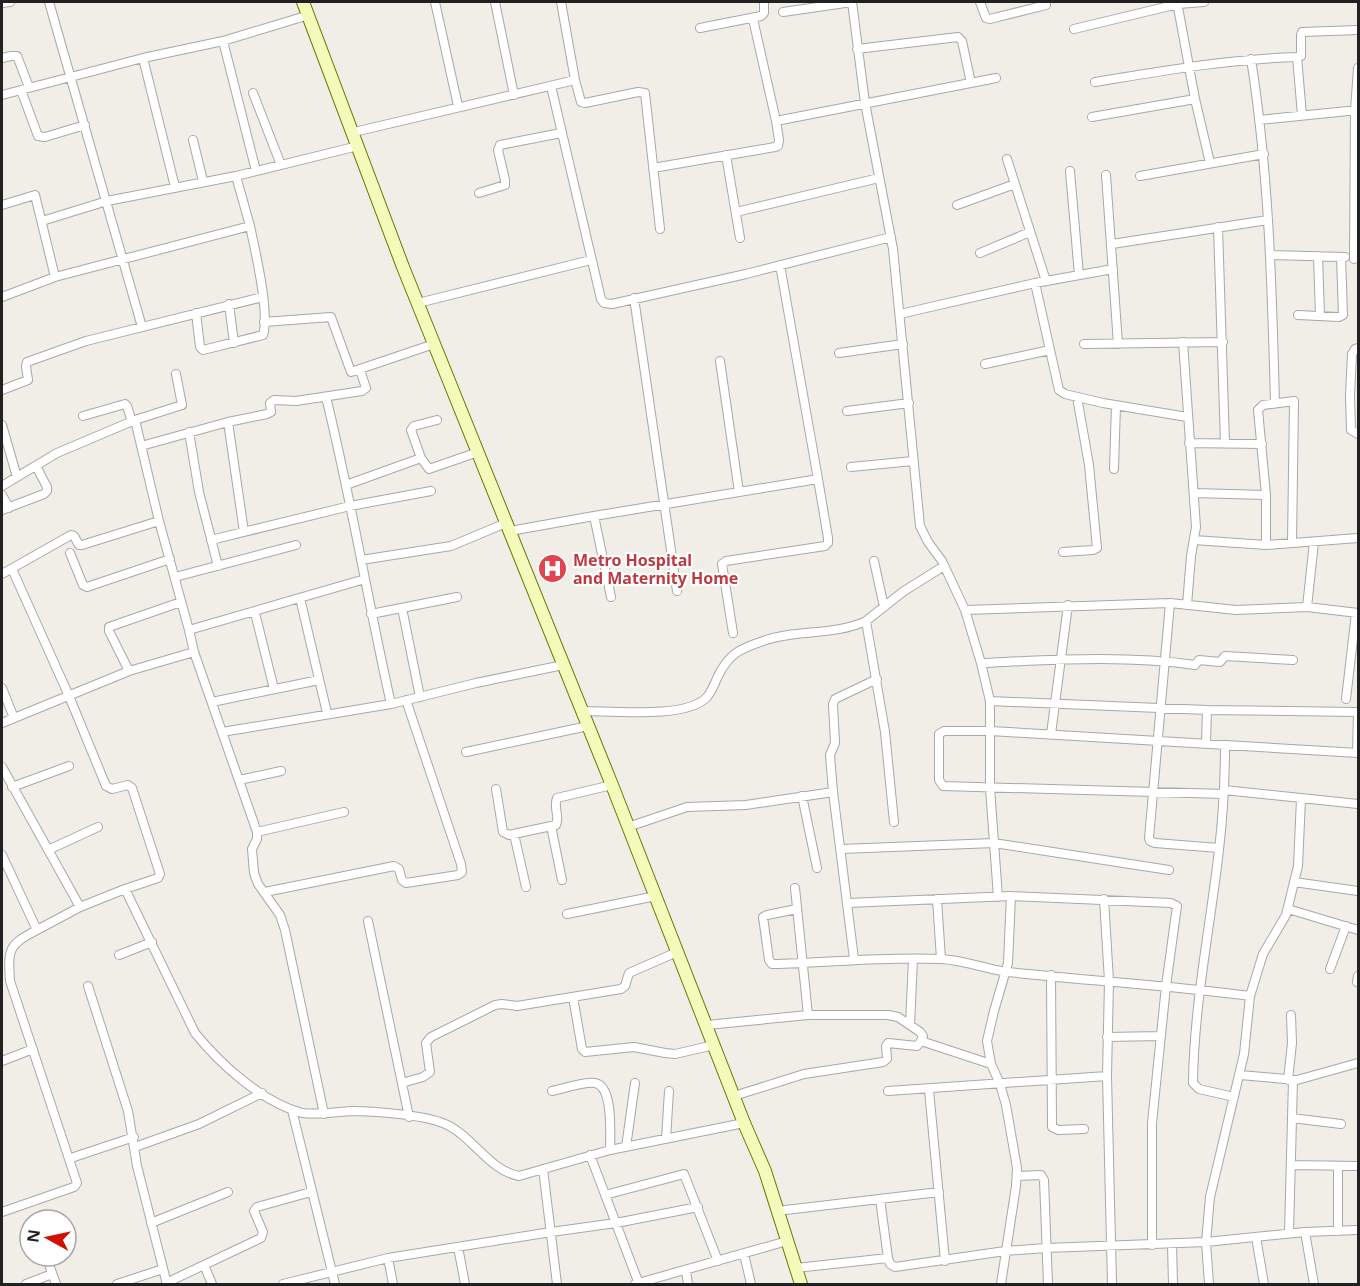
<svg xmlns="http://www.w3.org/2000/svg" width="1360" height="1286" font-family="'Noto Sans',sans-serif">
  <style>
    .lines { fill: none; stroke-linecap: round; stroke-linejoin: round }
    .minor-casing { stroke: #a8a8a8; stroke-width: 10 }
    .secondary-casing { stroke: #657c03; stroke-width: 14 }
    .minor { stroke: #fff; stroke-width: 8 }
    .secondary { stroke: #f3fbbb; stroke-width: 12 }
    .labels { text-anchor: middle; stroke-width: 4.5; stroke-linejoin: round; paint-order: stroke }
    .health-label { font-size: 16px; font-weight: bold; fill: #be3a42; stroke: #fff; text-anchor: start }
  </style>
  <rect width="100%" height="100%" fill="#f1eee7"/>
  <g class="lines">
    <defs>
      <path id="minor" d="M49,2l93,325
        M435,2l23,104
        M495,2l19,93
        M561,2l14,78 6,22 4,1 53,-11 7,1 15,136
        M980,2l6,16 4,1 56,-14
        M1177,2l18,97 15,64
        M2,3l8,-1
        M783,12l69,-10 13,101 28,146 27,277 8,16 14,19 23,49 16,53 9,38v87l8,109
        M753,19l23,102 220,-43
        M700,28l61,-12 3,-3v-11
        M1074,29l104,-25 26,-2
        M223,41l33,130
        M857,49l101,-12 4,4 9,42
        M1297,57l4,-1v-21l1,-3 56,-2
        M2,58l9,-2h6l12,31
        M143,58l32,129
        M1251,59c18,114 21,229 24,344
        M1095,82c67,-11 134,-23 202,-25l5,58
        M551,86l50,213 3,4 8,1 134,-30 145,-37
        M21,90l17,46 7,1 40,-12
        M253,93l28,72
        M2,95l141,-37 80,-17 86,-26
        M1092,117l103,-18
        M1259,120l99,-10
        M354,132l221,-52
        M193,140l10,41
        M726,155l14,83
        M1007,159l39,122
        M653,168l122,-21 3,-1 1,-6 -3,-19
        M1070,171l9,104
        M1106,175l12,169
        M1140,176l124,-22
        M479,193l26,-8v-5l-7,-30 2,-5 61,-12
        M2,205l33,-10 20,82
        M957,205l58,-21
        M736,212l143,-34
        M42,221l65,-20 129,-25
        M1218,227l7,216
        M1112,244l156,-24
        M980,253l50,-21
        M1271,255l74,2
        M1318,256l2,60
        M1354,259l1,-149 3,-42
        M1035,283l24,107 6,4 38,9 84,14
        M2,297l53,-20 195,-51 -14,-50 122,-30
        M634,298l43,293
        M418,303l173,-43
        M229,304l5,39
        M196,313l4,34 3,3 60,-15c7,-22 -8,-85 -13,-109
        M900,314l135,-31 78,-14
        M1298,315l41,2 4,-2 -2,-58
        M264,322l67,-5 20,55 83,-28
        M1183,342l13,185 -5,29 -4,49
        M1084,344l139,-2
        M1358,348l-3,1 -3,5 -2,42 1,34 7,4
        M839,353l64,-9
        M720,361l19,131
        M985,364l65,-14
        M2,390l26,-10 -2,-14 1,-4 59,-21 177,-44
        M326,397c25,101 42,205 65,307
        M847,411l62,-8
        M83,416l42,-12 2,2 5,16
        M135,420l24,101 30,109
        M228,422l16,110
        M2,425l15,52
        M189,432l10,60 19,74
        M1189,443l73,1
        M141,446l87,-24 39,-8 4,-2 -1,-9 4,-3 22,1 66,-10 4,-3 -6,-18
        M421,458l-10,-28 3,-4 23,-6
        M851,467l62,-6
        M1114,469l2,-64
        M346,485l75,-27 8,11 49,-17
        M2,486l55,-33 78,-33 47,-15 -6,-31
        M1194,493l72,2
        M2,495l7,13
        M2,510l42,-16 3,-3v-4l-11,-21
        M594,516l17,81
        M510,531l84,-15 224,-37 -38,-214
        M211,540l139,-34 81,-15
        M1194,540l72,5 92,-7
        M1266,545v-50l-8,-85 5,-5 31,-4 -2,142
        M1063,552l30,-2 4,-2 -8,-83 -12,-68
        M70,553l13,32 4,2 83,-28
        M361,560l90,-14 55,-23
        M874,561l10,46
        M12,569l57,127 37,90 6,3 16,-4 4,3 28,86 -2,4 -33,11
        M2,574l69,-39 3,1 5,9h3l77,-24
        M175,577l121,-32
        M300,598l27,115
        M1170,603l-21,235 1,3 5,2 64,5
        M1307,607l7,-65
        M402,608l18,89
        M965,610l205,-7 66,7 71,-3 51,6
        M255,613l19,76
        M371,614l86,-17
        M866,621l19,111 9,90
        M733,633l-11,-69 4,-3 99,-15 3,-3v-5l-10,-59
        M194,652l63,180v7l-5,10 2,24 4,11 22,31 5,15 39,184
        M981,663c71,-3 144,-8 214,2l4,-5 21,2 5,-6 68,4
        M129,671l-20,-40v-4l72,-25
        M2,688l12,30
        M1346,699l10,-86
        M990,701l217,9 151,2
        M212,702l107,-22
        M582,711c30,0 105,8 125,-14 5,-6 8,-14 11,-21 11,-22 21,-27 45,-35 33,-12 71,-5 103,-20l38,-30 40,-25
        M2,723l127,-52 65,-19 -5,-22 176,-51
        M222,732l169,-28 85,-21 87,-18
        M1051,734l17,-129
        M1206,743l1,-33
        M1225,745c0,35 -2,70 -6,105 -9,78 -25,155 -26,233l6,6 35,8
        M466,752l122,-26
        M1357,753l1,-41
        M2,767l78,140
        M239,780l42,-9
        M12,787l57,-21
        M496,789l7,43 6,3 47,-10c4,-9 -3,-18 1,-27l55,-13
        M1224,790l134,14
        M1224,794l-281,-8 -4,-6v-46l5,-3h47l367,22
        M802,796l15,72
        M551,826l11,54
        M628,827l59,-20 59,-2 87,-13
        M257,832l87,-20
        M514,834l12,53
        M841,849l153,-6 175,27
        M48,850l50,-23
        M2,855l35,75c-29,15 -29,19 -27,51l67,202 -3,4 -72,25
        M1294,882l64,9
        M795,888l13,127
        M265,892l129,-26 5,3 3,11 4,3 52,-8 4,-3 -1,-8 -55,-164
        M937,899l4,60
        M1104,899l5,82 -2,95 5,208
        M848,903l163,-7 160,7 6,3 -11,80 -14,137v122
        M797,909l-30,6 -4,2 6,43 3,4c56,-1 112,-8 169,-5 23,1 44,10 67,13 81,9 161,13 242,24l-6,58 -34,143 -4,45 3,42
        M1288,909l70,21
        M567,914l89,-18
        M368,921l41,196
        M37,930l43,-23 45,-18 70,144c25,31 67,69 107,80 17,2 33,-1 50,-2 22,0 68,4 88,11 31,10 47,48 79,54l91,-26 134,-27
        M119,955l33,-13
        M854,959l-21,-167 -3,-37 5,-12 -2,-39 2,-5 42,-20
        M1330,969l16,-43
        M1051,975l1,150v2l6,3 26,-1
        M1357,982l1,-6
        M88,986l40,125 9,55 30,118
        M1250,996l13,-42 23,-39 12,-49 3,-67
        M573,997l9,52 3,3 49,-5 31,6 10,1 39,-9
        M707,1025l101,-10h80l10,2 22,15 3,4 -2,5 70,23
        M910,1025l3,-66
        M1107,1037l54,-1
        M2,1061l31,-12
        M1240,1075l57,5 61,-17
        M1288,1080l4,-37 -1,-28
        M402,1083l21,-6 7,-5 -4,-29 5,-6 64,-32 7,-1 15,2 104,-17 4,-3 4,-13 48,-21
        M929,1090l16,171
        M552,1091c11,-2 33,-10 43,-8 19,3 15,53 15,67
        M888,1091l219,-15
        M734,1096l70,-22 79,-12 4,-3 -1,-13 2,-3 29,3 4,-5
        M292,1110l43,174
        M1292,1118l49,6
        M666,1139l3,-48
        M135,1147l64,-23 63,-31
        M626,1147l9,-64
        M590,1155l49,129
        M71,1158l63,-21
        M1291,1165l67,1
        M543,1169l14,115
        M1017,1176l24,-1 3,5 4,104
        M605,1195l79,-21 34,87
        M880,1199l8,59 2,6 5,3 110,-16 41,-3 160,-6 99,-10 53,-2
        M777,1211l162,-19
        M151,1223l77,-31
        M1338,1231v-65
        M1305,1232l9,52
        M1289,1233l4,-153
        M1256,1237l8,47
        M1172,1244l1,40
        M458,1247l7,37
        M744,1254l7,30
        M46,1256l10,28
        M388,1258l5,26
        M204,1265l8,19
        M796,1268l92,-10
        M686,1271l2,13
        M166,1283l95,-45 2,-6 -9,-21 3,-4 54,-15
        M26,1284l26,-10
        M117,1284l46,-15
        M283,1284l105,-26 163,-26 65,-9 82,-16
        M635,1284l152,-43
        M1001,1284l15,-98 1,-18 -11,-63 -6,-21 -9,-20 -4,-23 7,-30 14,-48 3,-67"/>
      <path id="secondary" d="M303,2l100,265 209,518 132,338 21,48 36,113"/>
    </defs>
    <use href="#minor" class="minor-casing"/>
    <use href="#secondary" class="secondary-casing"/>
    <use href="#minor" class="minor"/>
    <use href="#secondary" class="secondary"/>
  </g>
  <defs>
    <symbol id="hospital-disc" viewBox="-11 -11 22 22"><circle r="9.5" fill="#e0444e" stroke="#fff"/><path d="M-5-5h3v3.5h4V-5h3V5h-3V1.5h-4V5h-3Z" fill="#fff"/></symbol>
  </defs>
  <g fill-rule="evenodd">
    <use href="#hospital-disc" x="536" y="552" width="33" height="33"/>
  </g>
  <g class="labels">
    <g class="health-label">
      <text x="573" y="566">Metro Hospital<tspan x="573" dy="18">and Maternity Home</tspan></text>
    </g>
  </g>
  <rect width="1360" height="1286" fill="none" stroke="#212121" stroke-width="6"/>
  <g transform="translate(48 1238) rotate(278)"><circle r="28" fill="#ffffff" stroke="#a6a6a6" stroke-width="1.5"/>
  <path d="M0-4.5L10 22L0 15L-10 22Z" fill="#d11000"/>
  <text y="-9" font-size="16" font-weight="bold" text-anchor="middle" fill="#212121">N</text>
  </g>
</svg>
